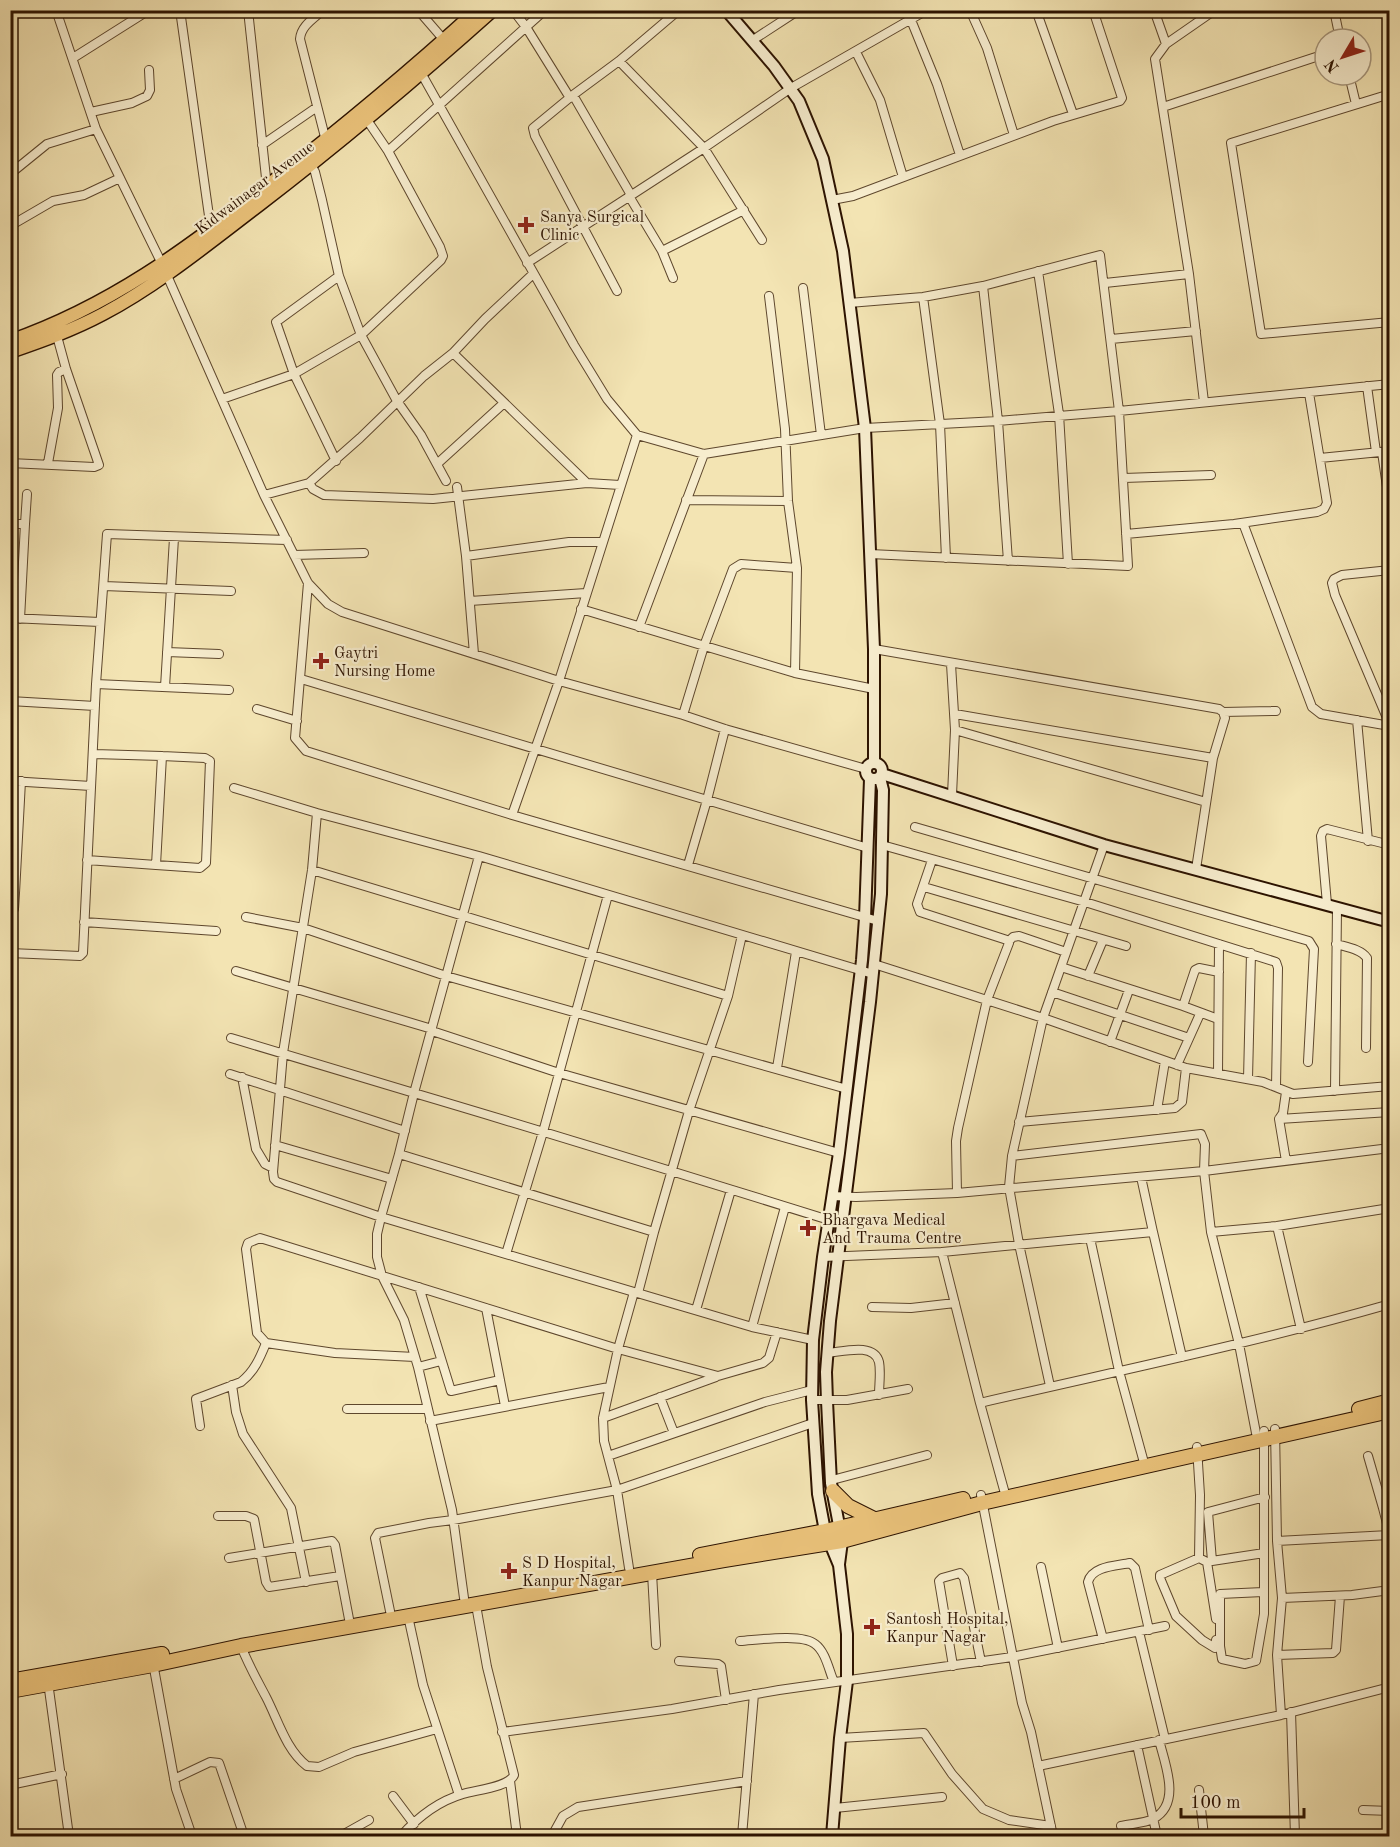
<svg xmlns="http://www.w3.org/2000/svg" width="1400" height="1847" font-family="'Old Standard TT',serif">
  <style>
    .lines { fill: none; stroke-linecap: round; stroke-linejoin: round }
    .street-casing { stroke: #5e472d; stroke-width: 10 }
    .secondary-casing { stroke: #2d1300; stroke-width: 14 }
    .primary-casing { stroke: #2d1300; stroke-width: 15 }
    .highway-casing { stroke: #2d1300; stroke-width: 16 }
    .street { stroke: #f7edce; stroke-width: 8 }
    .secondary { stroke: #f7edce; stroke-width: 10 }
    .primary { stroke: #eac27a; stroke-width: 12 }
    .highway { stroke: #eac27a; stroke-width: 14 }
    .poi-dot { fill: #8f2418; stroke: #f7edce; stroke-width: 2 }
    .labels { text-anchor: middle; stroke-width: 4.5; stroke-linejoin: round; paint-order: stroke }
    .street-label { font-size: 16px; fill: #2d1300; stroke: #f7edce }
    .poi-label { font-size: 16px; fill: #2d1300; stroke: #f7edce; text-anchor: start }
  </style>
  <rect width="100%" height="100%" fill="#f3e4b3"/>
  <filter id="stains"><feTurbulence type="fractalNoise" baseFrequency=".00333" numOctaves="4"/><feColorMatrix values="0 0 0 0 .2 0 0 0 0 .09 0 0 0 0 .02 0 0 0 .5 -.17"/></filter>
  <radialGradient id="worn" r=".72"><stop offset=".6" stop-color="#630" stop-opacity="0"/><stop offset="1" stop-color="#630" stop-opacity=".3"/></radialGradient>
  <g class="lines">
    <defs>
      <path id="street" d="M56,10l40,119 66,135 102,231 44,88 20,21 14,8 217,69 124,34 42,14 141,40
        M180,10l31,220
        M248,10l19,177
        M323,10c-10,9 -22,16 -23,29l26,102
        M418,10l26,30
        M513,10l13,17 44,71
        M970,10l17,38 27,87
        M1036,10l37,104
        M1154,10l12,34
        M1334,10l6,29
        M10,18l12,-8
        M911,20l26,64 23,71
        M753,40l46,-30
        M856,52l24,48 23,77
        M73,58l76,-48
        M619,61l85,87 58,92
        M420,71l154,274 33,54 30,36 67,19 161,-26 133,-7 121,-10 271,-27
        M1349,75l7,29
        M1390,94l-159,49 30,191 129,-12
        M573,95l58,100
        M1163,107l162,-53
        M91,112l41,-9 15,-7 3,-6 -1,-20
        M262,145l55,-38
        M388,151l157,-141
        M310,163l5,9 7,28 17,76 22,59 36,66 24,34 25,46
        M10,174l37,-30 49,-15
        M629,196l33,55 11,27
        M832,200l21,-4 200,-75 67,-20 2,-3 -29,-88
        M10,226l43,-25 31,-6 36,-17
        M662,251l82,-41
        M527,263l177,-115 87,-60 136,-78
        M1038,271l21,143 9,150
        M1105,283l84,-9
        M983,286l15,135 10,140
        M803,288l18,147
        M617,291l-82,-155 -2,-8 40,-33 46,-34 60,-51
        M769,296l16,133 3,72 9,67 -2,105
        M923,297l17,127 6,134
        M849,303l74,-6 60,-11 117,-31 19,156 9,155 -258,-12
        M1111,339l85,-8
        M453,353l134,130
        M1367,386l9,66
        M222,399l72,-25 67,-39 80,-75 2,-4 -3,-9 -52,-96 -23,-34
        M1204,402l-15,-128 -34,-215 11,-15 49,-34
        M1382,452l8,56
        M1320,458l70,-7
        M336,461l-42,-87 -18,-52 63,-46
        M10,463l84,4 5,-2 -33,-96 -9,-33
        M48,463l10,-55 -1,-33 2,-3 7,-3
        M437,464l67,-61
        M1124,478l87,-3
        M309,483l4,6 11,6 109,4 154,-16 33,2
        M457,487l9,69 8,98
        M264,495l45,-12 51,-45 64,-62 29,-23 32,-34 48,-45
        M686,500l102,1
        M1243,523l69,184 9,7 69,12
        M10,524h15l-5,95
        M25,524l2,-30
        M1126,534l108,-10 83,-12 7,-3 3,-6 -18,-110
        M294,555l70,-2
        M466,556l103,-14h33
        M1390,570l-48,5 -8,4 -2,4 3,12 55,130
        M308,583l-13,155 11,13 206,64 366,106
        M104,586l127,5
        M470,601l116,-8
        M581,609l214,64 79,16
        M10,618l90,4
        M639,627l65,-173
        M874,649l345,60 4,3 2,6 -12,40 -17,111
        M167,652l52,2
        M951,664l4,66 -3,65
        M301,679l567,169
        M96,684l133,6
        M165,687l9,-149
        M10,701l85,5
        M257,709l40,12
        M1223,712l53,-1
        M955,714l258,44
        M683,715l21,-69 29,-77 8,-5 56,4
        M1357,720l11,121
        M955,730l251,72
        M10,781l81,5
        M234,788l83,25
        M512,815l47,-134 78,-246
        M915,827l394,114 5,8 -6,113
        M882,845l203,57 191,60 2,6 -2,119
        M87,860l69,5 6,-109 -68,-2
        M932,860l-15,44 3,8 87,28 2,3 -22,57 -29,128 -2,13 1,52
        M156,865l44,3 6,-5 4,-102 -5,-3 -43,-2
        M688,865l19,-65 18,-71
        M312,870l416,126
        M924,887l202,59
        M10,893h5l6,-112
        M1327,904l-6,-68 2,-5 4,-2 63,16
        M14,909l1,-16
        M246,917l57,11 143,48 401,113
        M84,922l132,9
        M742,935l-14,61 -39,115 -35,121 -255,-78 15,-61c139,41 277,84 415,127
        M1008,942l5,-5 6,-1 47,16
        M1336,944c10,3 25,5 31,14l-1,90
        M10,953l70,3 3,-3 13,-269 11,-150 180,6
        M874,964l169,54 143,50 77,14 30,12 97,-8
        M1061,967l122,39 35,13
        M236,971l196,58
        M1088,976l15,-36
        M1052,992l137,46
        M1183,1006l12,-36 4,-2 20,4
        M432,1031l127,42 280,80
        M231,1038l183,55 65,-237 394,118
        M1110,1042l19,-52
        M1177,1065l23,-51
        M777,1068l19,-116
        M230,1074l175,57
        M1218,1074l1,-130
        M242,1077l14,72 9,15 8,4
        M1248,1079l3,-126
        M1335,1091l2,-183
        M1157,1110l8,-49
        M1279,1119l111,-7
        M1019,1122l156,-14 7,-6 4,-34
        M275,1145l117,34
        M399,1154l-18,63 371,110 61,13
        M1012,1156l189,-22 4,10 -1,27 7,61 28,112 17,89
        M1286,1161l-7,-42 4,-6 3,-21
        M832,1196l24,1 101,-4 247,-22 186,-23
        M1277,1226l24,103
        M1153,1232l29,125
        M1211,1232l66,-6 113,-18
        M1090,1238l29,133 24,88
        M942,1252l211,-20 -12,-55
        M506,1254l37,-122 65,-237
        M823,1257l119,-5 38,151c137,-32 274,-60 410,-99
        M419,1287l32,104 49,-11
        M638,1293l16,-61
        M872,1307l39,1 44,-5
        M486,1308l19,98
        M696,1310l35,-120
        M752,1327l33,-120
        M827,1353c15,-1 47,-11 52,9 2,10 0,23 0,33
        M415,1357l-80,-4 -69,-10 -9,-10 -11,-84 2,-6 12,-5 358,111 100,27 45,-13 6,-5 8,-26
        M418,1367l23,-6
        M232,1385l4,27 7,22 48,74 15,74
        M1050,1386l-31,-142 -10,-57 3,-31 31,-138 61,-173
        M660,1397l14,36
        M812,1400h35l61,-11
        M980,1403l24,87
        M347,1409h80
        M603,1418l113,-41
        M430,1421l179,-34
        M200,1426l-4,-27 45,-17c13,-10 19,-24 25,-39
        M1275,1429l2,112 112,-6
        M1197,1447l3,48 -1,63 8,4 9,57
        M608,1456l157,-54 47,-12
        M1368,1456l15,52 7,-2
        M832,1480l95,-25
        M981,1495l41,208 9,29 22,104
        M1383,1508l7,27
        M218,1516h28l8,3 12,63 3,5 71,-11
        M1277,1541l5,57 70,-3 38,-5
        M1264,1553l-52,8 -4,-49 57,-15
        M229,1558l103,-17 3,4 14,74
        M1199,1558l-39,17v3l16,38 26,24 13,8 1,-8
        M1041,1567l17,81
        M629,1568l-12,-78 -13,-49 -1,-23 15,-69 16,-57
        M652,1573l4,72
        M1263,1592l-43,2v52l2,13 23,5 11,-3 8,-47v-183
        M464,1598l-12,-88 -34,-143 -14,-47 -22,-44 -5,-19v-23l4,-17 -104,-35 -3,-3 -1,-7 10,-119 29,-183 5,-57 162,43
        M390,1611l-15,-73 3,-5 51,-10 24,-3 164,-30 196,-67
        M408,1616l15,69 36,110
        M1139,1632l26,107
        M1103,1639l-15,-57c4,-16 28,-16 42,-19l5,5 14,62
        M740,1641c17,-1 62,-8 75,3 11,8 14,27 19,38
        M241,1646c7,18 16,34 25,51 12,23 20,53 41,69l12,1 35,-15 83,-23
        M1277,1655l56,-2 3,-3 4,-54
        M679,1661l39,3 3,2 5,34
        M153,1663l23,126 16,47
        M953,1666l-14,-85 3,-3 18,-5 4,5 17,84
        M48,1682l21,154
        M1291,1712l4,124
        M1281,1715l-4,-60 5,-57
        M502,1732l170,-23 107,-19 233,-33 153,-31
        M840,1738l84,-5 28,41 31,35 26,11 42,6
        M1137,1745l20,91
        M1038,1766l243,-51 109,-28
        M174,1779l36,-17 9,1 25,73
        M510,1781l7,55
        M10,1785l52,-11
        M1199,1790l5,46
        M393,1796l21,28
        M835,1808l107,-11
        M1363,1810l27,1
        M1121,1826c9,-2 24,-3 32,-7 29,-15 12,-55 6,-79
        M344,1836v-2l25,-14
        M401,1836c16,-18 38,-35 62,-42 13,-4 46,-7 51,-19l-27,-108 -11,-62
        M552,1836l11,-20 15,-9 169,-26
        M742,1836l12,-142"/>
      <path id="secondary" d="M726,10l48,56 25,35 24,58 20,92 22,177 9,221v114
        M866 771a8 8 0 1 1 16 0a8 8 0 1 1-16 0Z
        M882,774l222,71 286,77
        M839,1564l3,-23 -11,-58 -4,-82 -1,-29 4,-51 40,-319 11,-108 2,-104 -3,-12
        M832,1836l8,-98 7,-57v-47l-8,-69 -14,-34 -7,-37 -6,-94 1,-60 10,-83 16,-104 23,-193 3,-42 5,-139"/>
      <path id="primary" d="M10,341c100,-35 175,-91 257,-155 72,-56 142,-114 210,-176
        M10,352c32,-11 63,-22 93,-38 55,-29 106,-71 156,-109 81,-62 158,-127 234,-195"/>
      <path id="highway" d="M1359,1409l31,-8
        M833,1491l15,15 28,14
        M700,1555l125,-24 138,-32
        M10,1681l152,-27
        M10,1691l143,-26 88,-19 483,-86 118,-19 140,-38 408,-92"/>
    </defs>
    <use href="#street" class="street-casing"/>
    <use href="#secondary" class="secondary-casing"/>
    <use href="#primary" class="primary-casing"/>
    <use href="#highway" class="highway-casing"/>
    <use href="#street" class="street"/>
    <use href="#secondary" class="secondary"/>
    <use href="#primary" class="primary"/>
    <use href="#highway" class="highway"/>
  </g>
  <g class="poi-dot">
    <path d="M523 216h6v6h6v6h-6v6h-6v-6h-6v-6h6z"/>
    <path d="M318 652h6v6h6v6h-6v6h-6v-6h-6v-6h6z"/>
    <path d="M805 1219h6v6h6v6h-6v6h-6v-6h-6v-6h6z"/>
    <path d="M506 1562h6v6h6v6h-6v6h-6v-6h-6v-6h6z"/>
    <path d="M869 1618h6v6h6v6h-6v6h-6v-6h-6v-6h6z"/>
  </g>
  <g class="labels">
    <g class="street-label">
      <text transform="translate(254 187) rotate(-37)" y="6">Kidwainagar Avenue</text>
    </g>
    <g class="poi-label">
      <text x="540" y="222">Sanya Surgical<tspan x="540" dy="18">Clinic</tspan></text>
      <text x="334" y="658">Gaytri<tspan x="334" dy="18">Nursing Home</tspan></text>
      <text x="822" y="1225">Bhargava Medical<tspan x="822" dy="18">And Trauma Centre</tspan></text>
      <text x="522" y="1568">S D Hospital,<tspan x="522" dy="18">Kanpur Nagar</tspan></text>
      <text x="886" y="1624">Santosh Hospital,<tspan x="886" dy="18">Kanpur Nagar</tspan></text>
    </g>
  </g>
  <rect width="1400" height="1847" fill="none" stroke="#f3e4b3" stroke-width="36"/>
  <rect x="12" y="12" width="1376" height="1823" fill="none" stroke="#2d1300" stroke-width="3"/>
  <rect x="18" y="18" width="1364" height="1811" fill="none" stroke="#2d1300" stroke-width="1.5"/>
  <g transform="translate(1343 57) rotate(231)"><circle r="28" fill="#f7edce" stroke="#a6967c" stroke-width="1.5"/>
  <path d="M0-4.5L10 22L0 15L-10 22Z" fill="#8f2418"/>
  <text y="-9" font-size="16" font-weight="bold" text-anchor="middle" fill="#2d1300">N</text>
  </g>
  <path d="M1181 1808v9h123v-9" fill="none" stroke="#2d1300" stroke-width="3"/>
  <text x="1190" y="1808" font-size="18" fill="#2d1300" stroke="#f7edce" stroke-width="4.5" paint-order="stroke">100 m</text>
  <rect width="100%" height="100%" filter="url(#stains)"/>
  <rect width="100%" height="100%" fill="url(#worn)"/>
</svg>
